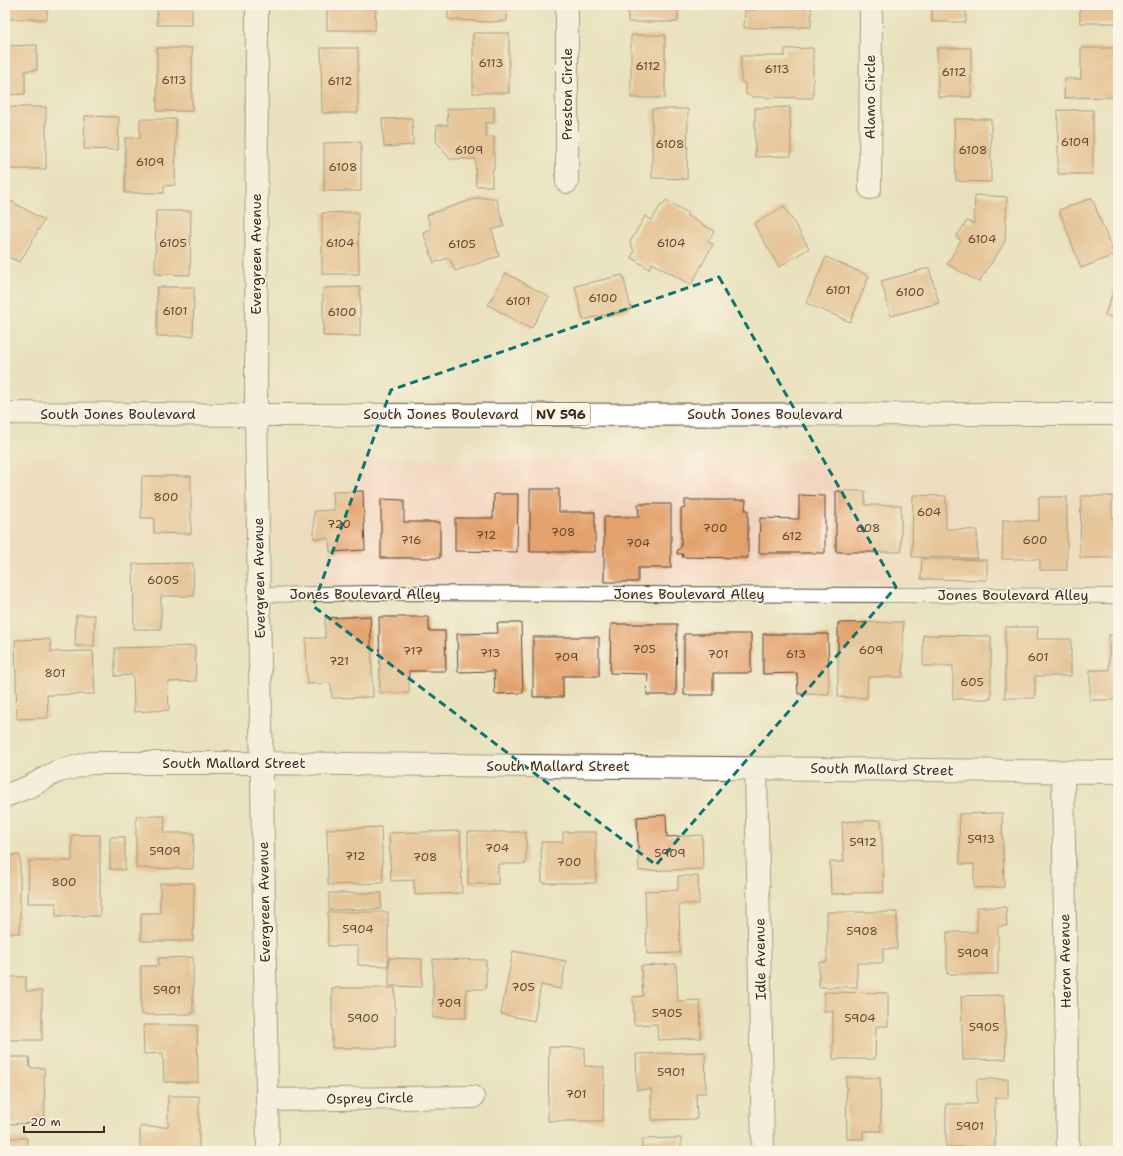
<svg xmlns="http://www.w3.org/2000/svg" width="1123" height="1156" font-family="'Shantell Sans',sans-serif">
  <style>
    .built { fill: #f2d4be }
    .building { fill: #e3a26d }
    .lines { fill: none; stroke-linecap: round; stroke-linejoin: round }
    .service-casing { stroke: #554536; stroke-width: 16 }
    .minor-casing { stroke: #554536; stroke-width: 24 }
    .primary-casing { stroke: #554536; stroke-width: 24 }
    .service { stroke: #fff; stroke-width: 14 }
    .minor { stroke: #fff; stroke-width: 22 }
    .primary { stroke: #fff; stroke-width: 22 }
    .marked { fill: none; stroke: #0f766e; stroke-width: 3; stroke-dasharray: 8 5; stroke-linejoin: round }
    .labels { text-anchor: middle; stroke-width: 3; stroke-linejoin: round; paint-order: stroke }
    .number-label { font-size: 12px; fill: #654832 }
    .shield { fill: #fcf5e5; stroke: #75675a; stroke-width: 1 }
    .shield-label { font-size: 13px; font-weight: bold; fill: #3b2a1e }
    .street-label { font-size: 14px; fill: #3b2a1e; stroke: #fcf5e5 }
  </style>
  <rect width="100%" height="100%" fill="#fcf5e5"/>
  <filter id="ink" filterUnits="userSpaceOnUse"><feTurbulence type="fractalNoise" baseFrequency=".025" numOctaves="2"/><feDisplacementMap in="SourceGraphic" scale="8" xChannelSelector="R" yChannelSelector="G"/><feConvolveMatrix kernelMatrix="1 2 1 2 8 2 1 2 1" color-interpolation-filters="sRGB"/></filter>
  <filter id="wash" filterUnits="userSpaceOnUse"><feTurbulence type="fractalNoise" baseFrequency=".012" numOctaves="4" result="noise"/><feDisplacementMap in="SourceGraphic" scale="16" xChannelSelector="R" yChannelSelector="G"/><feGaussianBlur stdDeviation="0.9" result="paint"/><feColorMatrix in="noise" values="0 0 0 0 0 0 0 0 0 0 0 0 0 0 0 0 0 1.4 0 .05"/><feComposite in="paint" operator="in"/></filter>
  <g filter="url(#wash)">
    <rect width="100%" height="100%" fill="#e9e1be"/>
    <path class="built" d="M5,457l1113,6v121l-822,-1 -1,-33 -193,2 2,58 -99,2z"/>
    <g id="blocks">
      <path class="building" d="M5,5h42v14h-42z
        M157,5h35v20h-35z
        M327,5h49l-1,25h-48z
        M448,5h59v16l-19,1 -40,-3z
        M628,5h50v17h-50z
        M756,5h55v22l-67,1 1,-18h12z
        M932,5h34v17h-34z
        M1080,5h36v18h-36z
        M473,33h36v60h-36z
        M631,35h34v63h-34z
        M37,45v25l-12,1v23l-20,1v-49z
        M157,48h35v63h-35z
        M321,48h37v65h-36z
        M813,48v50l-60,-1 -7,-3 -1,-11 -4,-1v-26h44v-7z
        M937,48h34v49h-33z
        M1081,48h37v49l-54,1 1,-19h16z
        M8,107h38v62h-37z
        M494,107v16h-9l1,14h8v33h-2v16h-16l-1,-27h-25l-14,-18 1,-16h11l-1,-16z
        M790,107l1,49 -36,1v-49z
        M652,109h36l-1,70 -35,-1z
        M1058,110h35v64h-35z
        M85,116l34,1 -1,33 -34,-1z
        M412,118l1,27 -29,2 -2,-28z
        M140,119h36l-1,66 -11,1v7h-39v-55h15z
        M954,119h37v63l-35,-1z
        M361,142v49h-37v-48z
        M975,195l32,2 -2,45 -26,40 -32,-18 14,-24 -5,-3 11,-16 7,3z
        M477,198h19l8,28 -12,4 7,26 -44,15 -5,-12 -2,-1 -14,5 -11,-31 8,-3 -4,-14z
        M1092,198l22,57 -33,13 -22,-58z
        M666,200l22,13 -2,2 28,16 -6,11 5,2 -22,41 -39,-22 -3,6 -18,-12 3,-5 -4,-10 15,-26 7,4 9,-15 1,1z
        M11,201l33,19 -24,42 -15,-6v-41z
        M784,206l25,42 -30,19 -25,-43z
        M156,211h35l-1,64 -35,-1z
        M358,212l1,62h-37v-61z
        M826,257l43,19 -19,46 -44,-19z
        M929,268l10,35 -48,13 -10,-35z
        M506,273l43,24 -18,32 -43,-24z
        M623,275l8,34 -48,11 -8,-34z
        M1118,278v42l-13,-5z
        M157,287h37l-1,49h-36z
        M360,287v49h-37v-48z
        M142,476h49v58l-37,-1v-15h-13z
        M530,489h29v23h36v40h-65z
        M363,491l2,59 -35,2 -1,-14 -15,1v-28l20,-1 -1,-18z
        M836,491h29v14h36v47h-65z
        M494,494h24l-1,58 -62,-1v-33h38z
        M799,495l26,1v57h-66l1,-35 39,1z
        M913,495l33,1v33l31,1v28l-65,-1z
        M1081,496h31v23h6v39h-38z
        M1039,497h28v73h-27v-11h-38l1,-39 36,1z
        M381,499l23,1v22h36v36h-59z
        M685,500h61l-1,10h3v48l-66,-1 1,-3h-6v-3l4,-4v-38l4,-1z
        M638,504h33v64h-33v14h-34v-65h35z
        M922,559l65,1v20l-66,-1z
        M193,563l1,33h-33v33h-27l-1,-65z
        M76,615h19l-1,31h-19z
        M370,616l3,81 -41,1 -1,-15 -24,1 -1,-46h19v-20z
        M379,617h50v14h16l1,40h-37v22h-29z
        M903,622v55h-35l-1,21 -29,-1v-74z
        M497,623h24l2,70 -28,1 -1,-23 -36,1 -1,-38 41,-1z
        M611,624h66l-1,71h-29l1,-21 -38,-1z
        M1005,627h33l-1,12h34v37h-36v22h-30z
        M684,634h67v39h-38v22h-29z
        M763,634h65l1,60h-31l-1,-21 -34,1z
        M923,635l68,1v63h-38v-33h-30z
        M1109,635h9v65h-28v-30h19z
        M533,637h66v39h-36v21h-30z
        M50,639l1,13 42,-1 2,43 -48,1 1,23 -31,1 -2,-79z
        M195,646l1,35 -28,1 1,28 -35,2 -1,-37 -18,1v-28z
        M1002,813l2,74 -30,1v-24h-14l-1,-50z
        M666,815l1,22 35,-2 1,34 -64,2 -2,-54z
        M136,816h29l-1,17h30l-1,36 -57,-1z
        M881,820l3,72 -53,2 -1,-32h14l-2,-40z
        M381,827l2,56 -55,2 -1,-56z
        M460,831l2,62 -47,2 -1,-15 -23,1 -2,-48z
        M468,832h58v32h-28v20h-30z
        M563,832h33v51h-54l-1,-41h22z
        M72,835h28v81h-44v-13h-28l1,-42h43z
        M110,837h15v33l-15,-1z
        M5,855h15v78h-15z
        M678,876h20l1,28h-20l1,49 -33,1 -2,-63 33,-1z
        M160,883h34l-1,58h-52v-28h19z
        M329,893h53l-1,16 -52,1z
        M977,907h29l1,19h-9v48h-51v-42h30z
        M328,912h60v54l-30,-1v-19h-30z
        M827,912h70v37h-14v14h-26v24h-38v-25h8z
        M513,951l53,10 -5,28 -20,-4 -7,36 -33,-7z
        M193,957v57l-52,1v-49h18l-1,-8z
        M389,958l33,1v28l-33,-1z
        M433,959l53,1v29h-20v29h-33z
        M676,964l2,37 22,-1 1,38 -43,2 -1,-16 -23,1 -1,-28 10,-1 -2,-30z
        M5,977h21v14h16v49h-37z
        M332,988h63v60h-63z
        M824,992l64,1v33h-12l-1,33h-42v-48h-9z
        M1004,995l2,64 -43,1 -2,-64z
        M143,1025h54l1,57h-34l-1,-29 -19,1z
        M549,1047l36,1 -1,18 20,1 -1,54h-55z
        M705,1052l1,41h-10l1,26 -45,1 -1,-31 -14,1 -1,-36z
        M5,1057h24l1,11h14l1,55 -40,1z
        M846,1077l34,1 1,53h-18v8h-16z
        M977,1079h31v19h-13v49h-49v-43h31z
        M168,1096h31v55h-59v-24h28z
        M5,1138h22v13h-22z
        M681,1138v13h-39v-12z"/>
    </g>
  </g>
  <g filter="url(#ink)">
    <use href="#blocks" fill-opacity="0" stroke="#554536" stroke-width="1"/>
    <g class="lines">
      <defs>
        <path id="service" d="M260,595l113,-2 745,3"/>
        <path id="minor" d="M257,5l-1,410 12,736
          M567,182v-177
          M870,188l1,-183
          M756,768l7,383
          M1063,772l5,379
          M5,796l26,-10 25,-14 34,-9h148l880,9
          M267,1100l206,-3"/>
        <path id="primary" d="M5,413l251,2 862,-1"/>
      </defs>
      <use href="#service" class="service-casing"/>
      <use href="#minor" class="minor-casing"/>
      <use href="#primary" class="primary-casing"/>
      <use href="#service" class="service"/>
      <use href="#minor" class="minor"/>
      <use href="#primary" class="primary"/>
    </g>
  </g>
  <path d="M0 0H1123V1156H0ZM719,277l177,310 -240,278 -343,-259 78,-216z" fill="#e9e1be" fill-opacity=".55" fill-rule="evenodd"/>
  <path class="marked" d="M719,277l177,310 -240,278 -343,-259 78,-216z"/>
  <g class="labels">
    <g class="number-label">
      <text x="491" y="67">6113</text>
      <text x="648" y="70">6112</text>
      <text x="777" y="73">6113</text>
      <text x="954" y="76">6112</text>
      <text x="174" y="84">6113</text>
      <text x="340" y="85">6112</text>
      <text x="1075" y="146">6109</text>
      <text x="670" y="148">6108</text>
      <text x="469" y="154">6109</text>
      <text x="973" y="154">6108</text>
      <text x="150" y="166">6109</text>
      <text x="343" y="171">6108</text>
      <text x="982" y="243">6104</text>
      <text x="173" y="247">6105</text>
      <text x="340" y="247">6104</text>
      <text x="671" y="247">6104</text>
      <text x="462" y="248">6105</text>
      <text x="838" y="294">6101</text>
      <text x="910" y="296">6100</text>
      <text x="603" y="302">6100</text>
      <text x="518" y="305">6101</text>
      <text x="175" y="315">6101</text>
      <text x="342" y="316">6100</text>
      <text x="166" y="501">800</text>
      <text x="929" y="516">604</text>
      <text x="339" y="528">720</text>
      <text x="715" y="532">700</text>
      <text x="868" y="532">608</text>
      <text x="563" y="536">708</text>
      <text x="486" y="539">712</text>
      <text x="792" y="540">612</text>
      <text x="411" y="544">716</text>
      <text x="1035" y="544">600</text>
      <text x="638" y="547">704</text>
      <text x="163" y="584">6005</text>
      <text x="644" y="653">705</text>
      <text x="871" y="654">609</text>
      <text x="413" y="655">717</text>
      <text x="490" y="657">713</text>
      <text x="718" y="658">701</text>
      <text x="796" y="658">613</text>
      <text x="566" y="661">709</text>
      <text x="1038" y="661">601</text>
      <text x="339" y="665">721</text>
      <text x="55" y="677">801</text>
      <text x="972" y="686">605</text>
      <text x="981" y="843">5913</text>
      <text x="863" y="846">5912</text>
      <text x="497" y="852">704</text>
      <text x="165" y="855">5909</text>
      <text x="670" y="857">5909</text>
      <text x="355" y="860">712</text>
      <text x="425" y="861">708</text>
      <text x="569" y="866">700</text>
      <text x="64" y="886">800</text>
      <text x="358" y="933">5904</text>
      <text x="862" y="935">5908</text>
      <text x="973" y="957">5909</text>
      <text x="523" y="991">705</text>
      <text x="167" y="994">5901</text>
      <text x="449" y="1007">709</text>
      <text x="667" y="1017">5905</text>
      <text x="363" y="1022">5900</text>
      <text x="860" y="1022">5904</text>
      <text x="984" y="1031">5905</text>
      <text x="671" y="1076">5901</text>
      <text x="576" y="1098">701</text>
      <text x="970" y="1130">5901</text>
    </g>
    <rect class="shield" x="532" y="403" width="58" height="22" rx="3"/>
    <g class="shield-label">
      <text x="561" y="419">NV 596</text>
    </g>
    <g class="street-label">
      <text transform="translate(567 94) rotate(-90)" y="5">Preston Circle</text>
      <text transform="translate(870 97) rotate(-90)" y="5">Alamo Circle</text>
      <text transform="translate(256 254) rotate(-90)" y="5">Evergreen Avenue</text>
      <text x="118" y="419">South Jones Boulevard</text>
      <text x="441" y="419">South Jones Boulevard</text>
      <text x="765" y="419">South Jones Boulevard</text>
      <text transform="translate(259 578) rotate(-91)" y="5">Evergreen Avenue</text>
      <text x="365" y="599">Jones Boulevard Alley</text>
      <text x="689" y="599">Jones Boulevard Alley</text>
      <text x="1013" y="600">Jones Boulevard Alley</text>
      <text x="234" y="768">South Mallard Street</text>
      <text x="558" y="771">South Mallard Street</text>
      <text transform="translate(882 769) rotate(1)" y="5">South Mallard Street</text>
      <text transform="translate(264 902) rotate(-91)" y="5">Evergreen Avenue</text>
      <text transform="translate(760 959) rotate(-91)" y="5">Idle Avenue</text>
      <text transform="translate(1065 961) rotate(-91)" y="5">Heron Avenue</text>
      <text transform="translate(370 1098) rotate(-1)" y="5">Osprey Circle</text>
    </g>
  </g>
  <rect width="1123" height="1156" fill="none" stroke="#fcf5e5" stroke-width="20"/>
  <path d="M24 1126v6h80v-6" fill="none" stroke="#3b2a1e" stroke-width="2"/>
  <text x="30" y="1126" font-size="12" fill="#3b2a1e" stroke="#fcf5e5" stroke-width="3" paint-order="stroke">20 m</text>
</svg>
